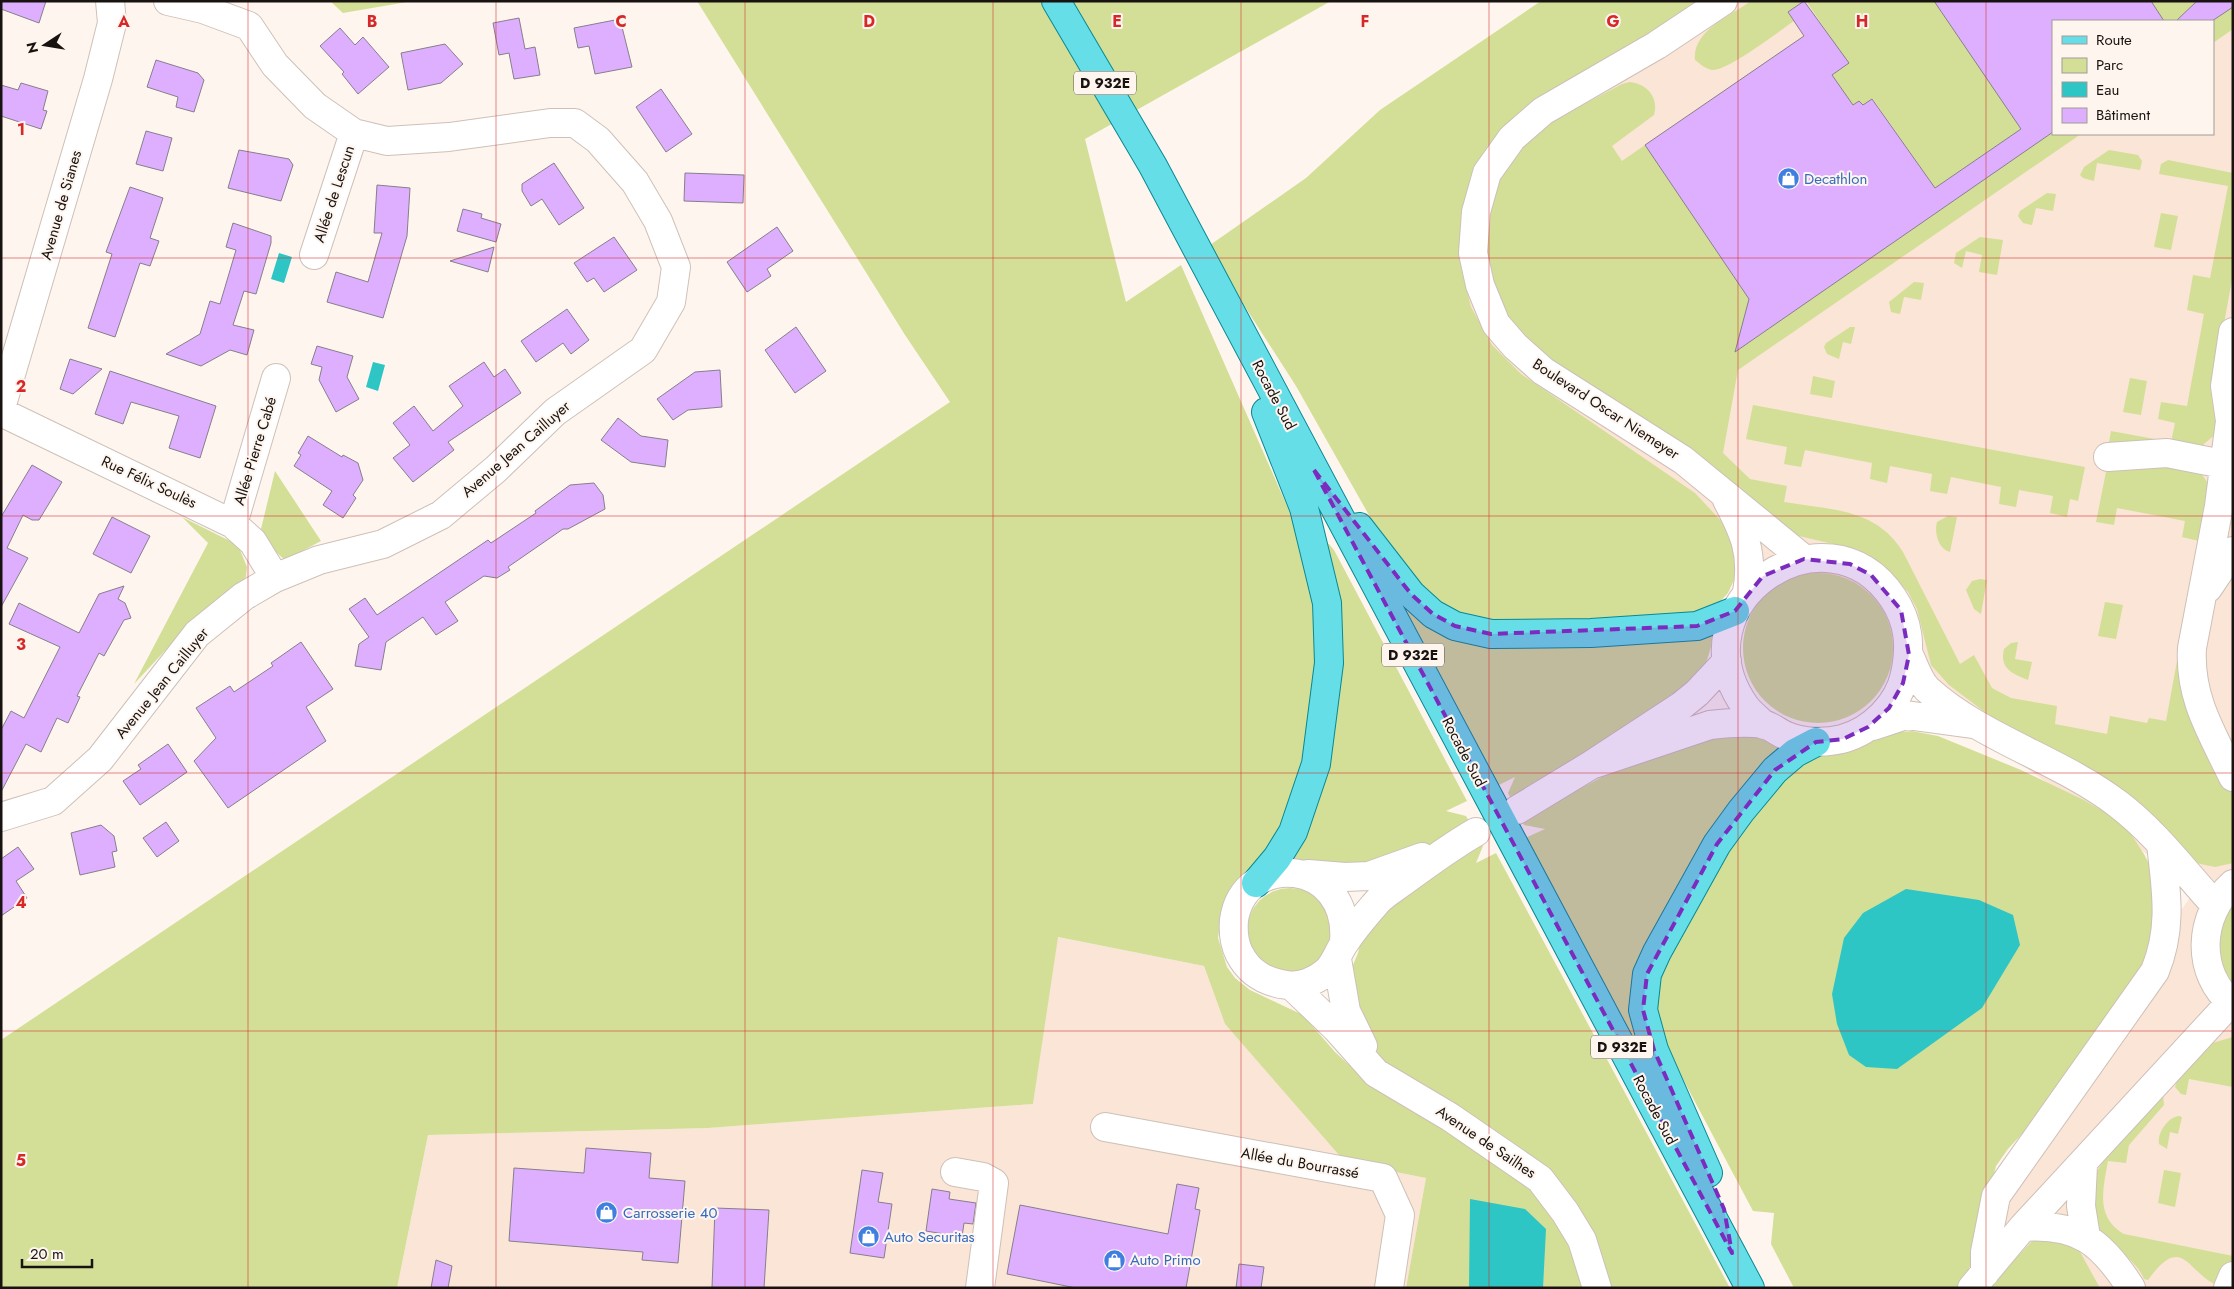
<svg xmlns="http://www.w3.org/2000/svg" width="2234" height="1289" font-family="Jost,sans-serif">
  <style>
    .built { fill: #fae5d7; fill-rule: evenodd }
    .green { fill: #d3df96 }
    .water { fill: #2ec5c5 }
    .building { fill: #deaffe; stroke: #867f8b }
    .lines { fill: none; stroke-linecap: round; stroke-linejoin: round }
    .minor-casing { stroke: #cec0b7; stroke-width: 30 }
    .major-casing { stroke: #088993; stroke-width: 30 }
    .minor { stroke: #fff; stroke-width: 28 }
    .major { stroke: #66dee8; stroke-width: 28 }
    .marked { fill: #7b2cbf; fill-opacity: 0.2; stroke: #7b2cbf; stroke-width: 4; stroke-dasharray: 10 6; stroke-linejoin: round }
    .grid { fill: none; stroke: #d62828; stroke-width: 1; stroke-opacity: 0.55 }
    .labels { text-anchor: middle; stroke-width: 4; stroke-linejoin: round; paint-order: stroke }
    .shield { fill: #fef5ef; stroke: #5d5753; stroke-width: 1 }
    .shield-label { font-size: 14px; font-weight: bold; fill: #181310 }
    .shop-label { font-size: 15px; fill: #366cbe; stroke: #fef5ef; text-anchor: start }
    .street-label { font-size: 15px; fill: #181310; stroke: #fef5ef }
    .grid-label { font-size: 16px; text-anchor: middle; font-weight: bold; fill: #d62828; stroke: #fef5ef; stroke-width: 4; stroke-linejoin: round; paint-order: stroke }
  </style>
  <rect width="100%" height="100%" fill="#fef5ef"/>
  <path class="built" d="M1635,1h598v1287h-316l279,-399 -721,-514 -45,-228zM2053,21h160v113h-160z
    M1057,937l147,29 21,58 120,138 81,16 -20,110h-1009l31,-153 280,-7 325,-24z"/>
  <path class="green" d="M330,1h83l-70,12z
    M697,1h634l-246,138 41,163 55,-37 117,266 14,45 5,68 -14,118 -21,76 -46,46 -9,12 -5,15 -4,27 9,29 8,11 15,12 53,25 32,37 26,24 121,77 46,35 20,21 15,23 22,56h-179l20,-110 -81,-16 -120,-138 -21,-58 -146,-29 -25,167 -325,24 -280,7 -31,153h-396v-248l949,-638 -45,-67z
    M1541,1h164l-234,180 -11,51 1,36 10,39 21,38 29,29 174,119 29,31 12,26 2,15 -4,15 -6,13 -12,13 -19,13 -187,11 -76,-24 -60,-82 -78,-138 -65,-101 -21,-40 96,-67 74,-68z
    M1751,1h53l-16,11 6,9c-15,10 -66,50 -82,49 -6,-1 -12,-6 -17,-10 -3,-29 35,-44 56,-59z
    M1806,1h128l87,128 -86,59 -62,-89 -10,6 -4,-4 -6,4 -21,-30 16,-12z
    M2151,1h46l-21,20h-12z
    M2233,7v22l-20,14 -1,-22z
    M1630,82c17,2 29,15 24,33l-42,31 10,15 23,-16 104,154 -11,42 4,6 311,-215v2h28l-343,236 -15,83 27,26 37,7 -3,16c47,8 92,6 119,50l57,112 14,-9 18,33 19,10 46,8 -2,18 52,10 3,-18 37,7 2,-5 17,3 33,-180 -17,-4 3,-16 -68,-13 -3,17 -18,-3 11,-55 62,-7 30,10 8,12 1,8 -28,164 53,131v78l-18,4 -19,-4 -52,-55 -21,-15 -125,-71 -49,-37 -18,-20 -14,-56 -9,-17 -26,-28 -23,-14 -73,-17 -267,-195 -28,-54 -6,-22v-30l10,-42 12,-24 14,-19 28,-24 73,-39z
    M2109,150l29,5 4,6 -2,9 -43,-7 -3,18 -11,-3 -3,-3 4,-8z
    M2168,160l65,13v101l-18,99 2,60 -13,11 -4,9 -92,-5 3,-17 60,11 4,-19 -17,-4 3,-17 26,4 17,-92 -17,-4 6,-35 17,3 18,-92 -69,-12 2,-10z
    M2047,193l9,1 -3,17 -17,-3 -4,17 -9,-2 -5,-7 2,-5z
    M2161,213l17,3 -7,34 -17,-3z
    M1980,237l23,3 -6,35 -18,-3 3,-17 -16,-4 -4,17 -8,-5 2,-10z
    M1914,282l10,1 -3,17 -17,-3 -4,17 -9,-2 -2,-10z
    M1850,327h5l-4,17 -8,-2 -4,17 -12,-5 -3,-7 2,-4z
    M1813,376l22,5 -3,17 -22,-4z
    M2130,378l17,3 -6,34 -18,-3z
    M1753,405l332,62 -7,34 -8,-2 -3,18 -17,-4 3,-17 -34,-6 -3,17 -17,-3 2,-17 -50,-10 -4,17 -17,-3 2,-17 -42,-8 -3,17 -17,-4 2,-16 -67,-13 -4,17 -17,-3 3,-17 -41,-8z
    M275,471l46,70 -36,19 -15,-13 -9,-18z
    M1948,516l9,1 -7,35c-12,-3 -16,-20 -13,-30z
    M182,517l56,28 9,22 -1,10 -8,10 -37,25 -67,72 74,-141z
    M1325,544h4l5,6 133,251 -21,10 20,5 4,7 -50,27 -57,18 -72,-8 10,-26z
    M1743 648a75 75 0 1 1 150 0a75 75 0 1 1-150 0Z
    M1980,579l7,1 -6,34 -7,-5 -8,-19 6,-9z
    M2105,602l18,3 -7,34 -18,-3z
    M1407,608l20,15 286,10c-2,21 -8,35 -21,53l-180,115 -4,-8 7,-16 -20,10 -92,-178z
    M2018,642l-3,17 17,3 -4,18c-15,-6 -29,-11 -24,-31l7,-6z
    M1912,731l26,5 83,34 63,30 32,19 15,15 13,20 7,14 5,24 -5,66 -105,150 -38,41 -12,17 -24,97 -14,25h-164l-23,-44 3,-31 -21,-2 -94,-177 -4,-18v-33l52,-111 93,-113 67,-16 22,-10z
    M1723,732l27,1 30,16 -125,187 -12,121 -6,-3 -114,-215 22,-10 -21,-4 -2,-5 91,-49z
    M1480,842l3,4 -7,17 20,-10 234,435h-122l-17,-51 -199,-168 -22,-21 -20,-76 8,-19 4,-17 18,-27z
    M1247 931a43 43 0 1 1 86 0a43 43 0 1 1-86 0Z
    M2233,905v85c-16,-32 -26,-54 0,-85z
    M2233,1037v50l-44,-8 -3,16 -5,-1 -6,-7 2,-6 32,-37z
    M2163,1095l1,10 -35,40 -3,18 -18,-2c-5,28 -13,56 16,73l109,22v14l-17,15c-30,-15 -34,-52 -68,-5l-4,-1c-8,-20 -29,-28 -41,-44 -8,-12 -14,-37 -11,-51 4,-23 55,-70 71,-89z
    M2179,1116l3,1 -4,17 -8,-2 -3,17 -8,-5c-2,-11 9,-27 20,-28z
    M2164,1170l17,3 -6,34 -17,-4z
    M2034,1239l40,2 26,47h-112z"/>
  <path class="water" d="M279,253l13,4 -8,26 -13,-4z
    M373,362l12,3 -7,26 -12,-4z
    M1906,889l73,11 34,15 7,30 -38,63 -85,61 -31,-2 -17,-12 -12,-31 -5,-30 12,-56 19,-25z
    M1470,1199l55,10 21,20 -3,59h-74z"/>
  <path class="building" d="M1,1h45l-7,22 -38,-14z
    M1804,1l45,62 -17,12 21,30 6,-4 4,4 9,-6 63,89 86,-59 -87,-128h217l13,20h-111v111l-318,220 14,-53 -104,-154 159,-109 -16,-24z
    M2197,1h36v6l-21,14h-36z
    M519,18l6,31 10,-2 5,28 -26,4 -5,-26 -10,2 -6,-32z
    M620,19l12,48 -37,7 -6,-28 -11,2 -4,-20z
    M340,28l15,17 8,-8 26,30 -31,27 -16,-20 2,-2 -24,-26z
    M445,44l18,20 -22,19 -33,7 -7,-37z
    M156,60l42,13 6,7 -10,32 -18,-5 2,-10 -31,-10z
    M21,83l27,8 -5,19 4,1 -6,18 -40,-13v-31l17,5z
    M661,89l31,45 -26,18 -30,-45z
    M146,131l26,7 -9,33 -27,-7z
    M239,150l50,9 4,6 -12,36 -53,-13z
    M554,163l30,45 -25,17 -17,-26 -11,7 -9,-15v-7z
    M685,173l59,2 -1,28 -59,-2z
    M377,185l33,3 -3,48 -24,82 -56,-16 9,-30 32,10 14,-49h-8z
    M130,187l33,11 -13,40 9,3 -9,25 -10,-3 -25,74 -27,-9 24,-74 -6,-2z
    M463,209l19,5 -1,4 20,6 -5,18 -39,-11z
    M233,223l38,13v7l-15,51 -12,-3 -11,34 21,5 -7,25 -17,-5 -29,16 -35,-12 34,-20 10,-33 10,3 16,-54 -10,-3z
    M777,227l16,24 -26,18 4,7 -24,16 -20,-30z
    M614,237l23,33 -33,22 -10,-14 -7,4 -13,-19z
    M494,247l-6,25 -38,-11z
    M567,309l22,31 -18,14 -8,-11 -27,19 -15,-21z
    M796,327l30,44 -31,22 -30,-43z
    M317,346l36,10 -6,21 12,22 -23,13 -17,-32 3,-13 -11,-3z
    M70,359l32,10 -29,25 -13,-5z
    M484,362l10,15 11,-8 16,24 -73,49 6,8 -41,32 -20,-24 17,-13 -17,-22 21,-17 19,25 30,-25 -14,-20z
    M720,370l2,37 -34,3 -15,10 -16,-21 38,-27z
    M110,371l106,35 -16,52 -31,-10 10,-32 -48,-14 -8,22 -28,-10z
    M618,418l23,18 27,4 -3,27 -34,-5 -30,-22z
    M308,436l34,21 1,-2 15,8 5,17 -10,15 3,3 -13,20 -20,-13 9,-14 -38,-25 7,-11 -3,-2z
    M32,465l30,17 -23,38h-7l-9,-5 -16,33 21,10 -27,49v-90z
    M594,483l9,12 2,14 -37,20h-5l-55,38 2,3 -13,8 -13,-2 -39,26 13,19 -22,14 -13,-18 -37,25 -5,28 -26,-4 4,-22 10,-7 -20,-28 16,-11 12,17 111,-75 3,3 45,-30 -1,-2 35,-26z
    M112,517l38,19 -19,37 -38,-19z
    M124,586l-6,13 7,4 6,15 -7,2 -20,36 -5,-3 -22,43 3,1 -12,26 -11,-5 -16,34 -15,-8 -25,48v-62l10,-19 13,7 36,-71 -51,-23 10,-21 60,30 20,-39z
    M301,642l32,47 -27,18 20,34 -98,67 -34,-47 22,-23 -20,-30 34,-22 4,6 39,-26 -2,-3z
    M168,744l19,28 -47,33 -17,-24 18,-12 -3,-4z
    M166,822l13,19 -22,16 -14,-19z
    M101,825l13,11 3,15 -5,1 3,15 -35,8 -9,-42z
    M18,847l16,22 -18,12 11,17 -26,18v-57z
    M586,1148l65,5 -2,25 36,3 -7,82 -36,-3 1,-8 -134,-11 5,-73 70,5z
    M862,1170l21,3 -5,29 14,2 -8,54 -34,-5z
    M1177,1184l22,4 -4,21 5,1 -14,78h-110l-69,-14 13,-69 148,29z
    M932,1189l18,3 -1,7 27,4 -3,21 -9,-1 -2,14 -36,-6z
    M715,1208l54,2 -5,78h-52z
    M436,1260l16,6 -4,22h-17z
    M1239,1264l25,3 -3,21h-25z"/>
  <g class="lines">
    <defs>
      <path id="minor" d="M1723,1l-66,44 -114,66 -31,27 -25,35 -11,39 -3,41 7,32 16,39 19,22 28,25 140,89 121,99
        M314,255l40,-122
        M2233,332l-8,54 5,35 -11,85 -27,142c-3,50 20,85 41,129
        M1,408l97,-329 14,-56 -2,-22
        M1,412l232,112 20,18 22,36
        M2108,457l59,-4 66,13
        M1727,500c17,32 27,54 20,92
        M233,524l43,-146
        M2208,588l25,-37
        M1909,655c5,10 10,26 18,34 55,50 132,70 191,115 37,28 66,67 97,101
        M1873,726l33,-11 66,9
        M1591,765l119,-40c17,-2 36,-4 53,-1 8,2 16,9 24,12 16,7 39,7 55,3 30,-8 57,-35 63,-65 6,-28 4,-52 -12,-76 -66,-99 -221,4 -148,108 5,7 13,13 19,19
        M1517,810l74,-45 90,-59 16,-13 30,-32
        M1,817l52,-16 47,-42 97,-125 47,-38 31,-18 44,-18 64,-16 58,-29 55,-46 59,-57 88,-62 28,-48 5,-35 -18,-46 -23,-39 -37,-42 -23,-17h-25l-101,14 -62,4 -33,-8 -39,-27 -40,-41 -26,-39 -46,-17 -35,-8
        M1308,874l37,3 24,-1 53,-19
        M2233,884c-35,31 -38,90 0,120
        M1344,942c7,-84 -100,-92 -110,-22 -1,12 0,23 5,33 10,20 26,29 48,32 13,2 29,-4 39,-13 10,-9 12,-21 20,-31 9,-14 20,-26 31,-39 7,-8 18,-14 27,-21 23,-17 46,-34 72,-49
        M1337,959l9,52 17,35
        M1292,986l44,42 40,45 74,44 90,62 25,33 17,28 15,48
        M1105,1127l278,51 17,37 -11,73
        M2083,1165l-2,41 5,31
        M955,1172l28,5 11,6 -14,105
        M2023,1227c55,-4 79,15 108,61
        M1985,1273v-21l11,-56 159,-225c18,-44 11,-81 6,-127
        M1972,1288l51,-61 207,-224
        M2228,1288l5,-12"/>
      <path id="major" d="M1056,1l97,165 597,1122
        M1359,527l52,67 22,20 22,12 36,8 100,-1 106,-7 38,-15
        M1256,883l21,-25 16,-26 23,-68 13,-101 -2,-60 -23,-95 -38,-96
        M1708,1173l-54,-123 -11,-40 4,-36 10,-22 60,-108 24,-33 34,-41 20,-17 21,-11"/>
    </defs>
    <use href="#minor" class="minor-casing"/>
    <use href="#major" class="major-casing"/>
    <use href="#minor" class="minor"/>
    <use href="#major" class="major"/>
  </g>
  <path class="marked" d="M1314,470l97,124 22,20 22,12 36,8 206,-8 38,-15 28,-35 41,-17 46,5 21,11 30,35 8,45 -6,28 -14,25 -21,19 -25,12 -27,3 -41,28 -58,74 -70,130 -4,36 11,40 70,159 8,44z"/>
  <path class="grid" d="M248,1v1287M496,1v1287M745,1v1287M993,1v1287M1241,1v1287M1489,1v1287M1738,1v1287M1986,1v1287M1,258h2232M1,516h2232M1,773h2232M1,1031h2232"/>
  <defs>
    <symbol id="shop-disc" viewBox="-11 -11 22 22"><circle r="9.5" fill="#3f7fe0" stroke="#fef5ef"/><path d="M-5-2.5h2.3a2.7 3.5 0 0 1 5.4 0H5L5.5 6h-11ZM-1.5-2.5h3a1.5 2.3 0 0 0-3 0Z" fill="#fff"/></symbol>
  </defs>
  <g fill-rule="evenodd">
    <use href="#shop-disc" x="1776" y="166" width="25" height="25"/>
    <use href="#shop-disc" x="594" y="1200" width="25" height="25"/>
    <use href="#shop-disc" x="856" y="1224" width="25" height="25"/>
    <use href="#shop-disc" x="1102" y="1248" width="25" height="25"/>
  </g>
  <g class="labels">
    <g class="shield">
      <rect x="1074" y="71.5" width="62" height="23" rx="4"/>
      <rect x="1382" y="643.5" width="62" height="23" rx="4"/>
      <rect x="1591" y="1035.5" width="62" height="23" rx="4"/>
    </g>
    <g class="shield-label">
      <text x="1105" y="88">D 932E</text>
      <text x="1413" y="660">D 932E</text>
      <text x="1622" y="1052">D 932E</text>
    </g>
    <g class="shop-label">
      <text x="1804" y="184">Decathlon</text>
      <text x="623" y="1218">Carrosserie 40</text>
      <text x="884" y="1242">Auto Securitas</text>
      <text x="1130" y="1265">Auto Primo</text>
    </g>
    <g class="street-label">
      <text transform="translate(334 194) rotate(-72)" y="5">Allée de Lescun</text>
      <text transform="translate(61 205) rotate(-74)" y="5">Avenue de Sianes</text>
      <text transform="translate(1274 395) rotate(62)" y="5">Rocade Sud</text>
      <text transform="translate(1606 409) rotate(33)" y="5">Boulevard Oscar Niemeyer</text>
      <text transform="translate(516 449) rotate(-41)" y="5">Avenue Jean Cailluyer</text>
      <text transform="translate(255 451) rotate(-73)" y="5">Allée Pierre Cabé</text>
      <text transform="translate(149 482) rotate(25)" y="5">Rue Félix Soulès</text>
      <text transform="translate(162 683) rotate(-51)" y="5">Avenue Jean Cailluyer</text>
      <text transform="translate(1464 752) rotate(62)" y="5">Rocade Sud</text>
      <text transform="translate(1655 1110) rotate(62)" y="5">Rocade Sud</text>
      <text transform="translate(1486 1142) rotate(34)" y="5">Avenue de Sailhes</text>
      <text transform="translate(1300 1163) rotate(10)" y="5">Allée du Bourrassé</text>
    </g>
  </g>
  <g class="grid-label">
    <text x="124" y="27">A</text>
    <text x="372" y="27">B</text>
    <text x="621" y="27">C</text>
    <text x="869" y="27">D</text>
    <text x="1117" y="27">E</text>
    <text x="1365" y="27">F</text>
    <text x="1613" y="27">G</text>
    <text x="1862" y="27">H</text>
    <text x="21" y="135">1</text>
    <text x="21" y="392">2</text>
    <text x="21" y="650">3</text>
    <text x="21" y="908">4</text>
    <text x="21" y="1166">5</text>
  </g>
  <rect width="2234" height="1289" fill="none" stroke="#181310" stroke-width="5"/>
  <rect x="2052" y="20" width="162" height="115" fill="#fef5ef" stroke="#a29b96"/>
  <rect x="2062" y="36" width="25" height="8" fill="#66dee8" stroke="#a29b96"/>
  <text x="2096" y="45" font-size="15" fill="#181310">Route</text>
  <rect x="2062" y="58" width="25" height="15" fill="#d3df96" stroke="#a29b96"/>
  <text x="2096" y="70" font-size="15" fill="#181310">Parc</text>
  <rect x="2062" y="82" width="25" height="15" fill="#2ec5c5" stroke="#a29b96"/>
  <text x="2096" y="95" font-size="15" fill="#181310">Eau</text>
  <rect x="2062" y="108" width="25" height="15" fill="#deaffe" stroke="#a29b96"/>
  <text x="2096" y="120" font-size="15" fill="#181310">Bâtiment</text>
  <g transform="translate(45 45) rotate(258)" stroke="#fef5ef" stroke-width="4" paint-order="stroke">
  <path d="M0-4L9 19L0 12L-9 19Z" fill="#181310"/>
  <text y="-8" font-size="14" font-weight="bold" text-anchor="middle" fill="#181310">N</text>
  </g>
  <path d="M22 1259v8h70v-8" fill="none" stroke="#181310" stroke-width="2.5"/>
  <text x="30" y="1259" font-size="15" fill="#181310" stroke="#fef5ef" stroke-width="4" paint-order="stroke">20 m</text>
</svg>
